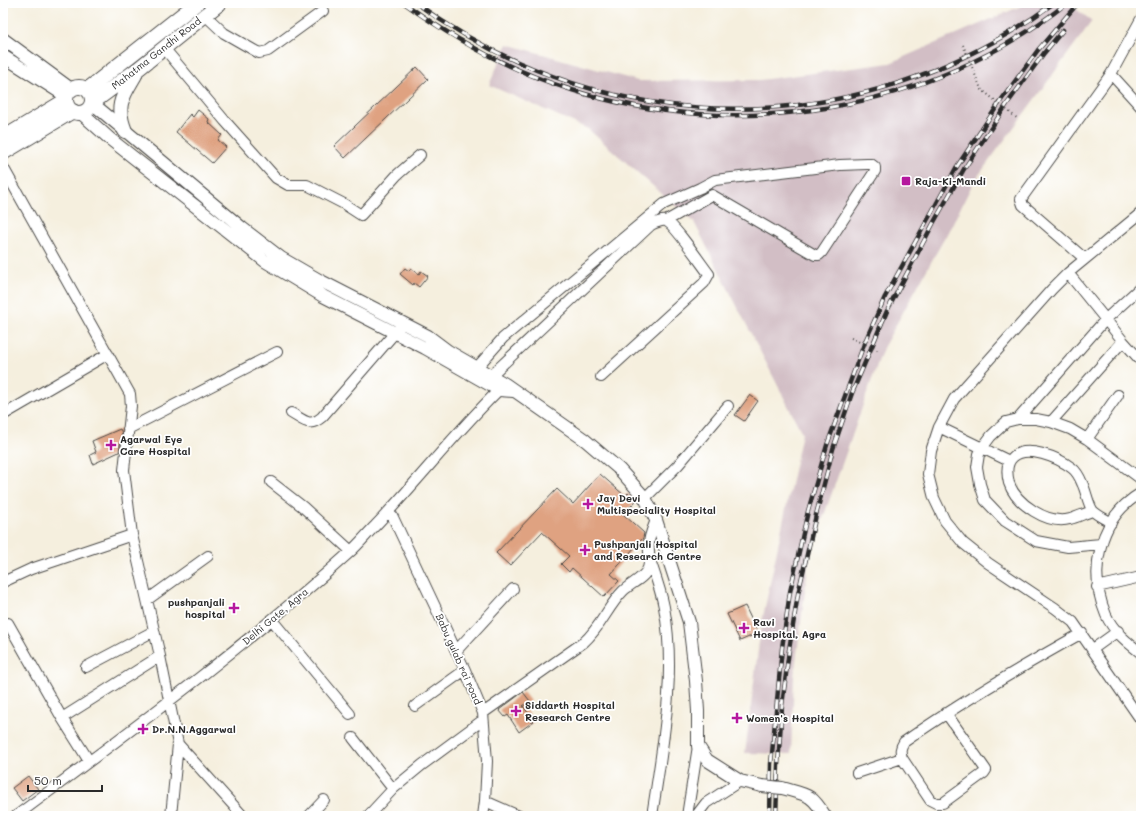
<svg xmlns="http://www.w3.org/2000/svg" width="1144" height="819" font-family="Mali,sans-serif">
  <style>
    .industrial { fill: #d2bec5 }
    .building { fill: #dfa281 }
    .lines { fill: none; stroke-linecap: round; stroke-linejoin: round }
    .minor-casing { stroke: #494846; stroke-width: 12 }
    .major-casing { stroke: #494846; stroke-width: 14 }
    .highway-casing { stroke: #494846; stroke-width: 16 }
    .minor { stroke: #fff; stroke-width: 10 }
    .major { stroke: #fff; stroke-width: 12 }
    .highway { stroke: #fff; stroke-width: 14 }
    .rail-casing { stroke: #2b2b2b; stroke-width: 4.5 }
    .rail { stroke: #fff; stroke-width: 3; stroke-dasharray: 9; stroke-linecap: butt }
    .major-bridge-casing { stroke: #494846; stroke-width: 14; stroke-linecap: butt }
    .path-bridge { stroke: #494846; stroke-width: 2; stroke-dasharray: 1 3; stroke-linecap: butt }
    .major-bridge { stroke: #fff; stroke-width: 12 }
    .poi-dot { fill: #b5179e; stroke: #fff; stroke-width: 1.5 }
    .labels { text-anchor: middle; stroke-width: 3.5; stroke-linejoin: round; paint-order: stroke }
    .street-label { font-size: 10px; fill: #2b2b2b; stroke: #fff }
    .poi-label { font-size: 10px; font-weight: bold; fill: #2b2b2b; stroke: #fff; text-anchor: start }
  </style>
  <rect width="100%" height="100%" fill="#fff"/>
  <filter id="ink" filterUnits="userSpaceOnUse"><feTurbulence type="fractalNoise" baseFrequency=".025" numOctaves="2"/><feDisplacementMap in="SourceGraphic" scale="8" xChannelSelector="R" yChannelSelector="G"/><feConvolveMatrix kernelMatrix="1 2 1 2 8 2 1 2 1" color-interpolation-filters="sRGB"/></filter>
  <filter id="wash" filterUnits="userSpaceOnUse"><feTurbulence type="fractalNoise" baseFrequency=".012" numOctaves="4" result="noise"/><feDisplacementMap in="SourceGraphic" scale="16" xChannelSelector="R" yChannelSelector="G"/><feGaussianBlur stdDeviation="0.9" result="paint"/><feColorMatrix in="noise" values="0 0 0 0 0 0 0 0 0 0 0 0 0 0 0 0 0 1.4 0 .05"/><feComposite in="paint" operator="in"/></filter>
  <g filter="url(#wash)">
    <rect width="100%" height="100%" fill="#f5efde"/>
    <path class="industrial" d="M1028,3h40l24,18 -119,162 -20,40 -70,125 -74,210 -15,119 -3,77 -46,-1 16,-127 41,-193 -108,-211 -106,-93 -99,-44 18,-41 131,37 122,-1 130,-17z"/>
    <g id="blocks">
      <path class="building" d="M417,67l11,12 -83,79 -11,-12z
        M198,110l11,9 -1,3 14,13 -4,5 8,7 -14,16 -36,-31 14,-18 3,3z
        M405,268l4,3 2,-3 8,6 2,-3 7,5 -9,11 -5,-4 -1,2 -13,-11z
        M750,395l8,6 -14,20 -9,-6z
        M120,429l2,4 -3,19 -26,12 -3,-9 6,-3 -4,-11z
        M600,474l25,22 3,-3 8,8 -13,13 21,19 -1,5 -32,36 8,7 -15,16 -32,-29 -3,4 -8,-8 8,-8 -27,-24 -32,34 -14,-13 61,-64 16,15z
        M745,606l13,27 -18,8 -13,-27z
        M523,692l7,9 -7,5 11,15 -15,11 -11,-17 -3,2 -6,-7z
        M28,776l10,13 -16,12 -10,-13z"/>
    </g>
  </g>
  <g filter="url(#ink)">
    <use href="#blocks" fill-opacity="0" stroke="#494846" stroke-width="1"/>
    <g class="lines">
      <defs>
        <path id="minor" d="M205,15l19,18 35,20 9,-2 55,-40
          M164,48l61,73 51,57 12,7h19l37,19 17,11 36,-40 23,-20
          M1111,74l30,33
          M3,167l127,227 1,12 -7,64 8,65 28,121 18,88 -7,72
          M1141,213l-73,60 -16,16 -98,110 -15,28 -8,24 -3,23 6,24 11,23 18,22 25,20 67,45 18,14 68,98
          M1085,259l-62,-54 -2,-6 90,-125 30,-55
          M1068,273l55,68 18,20
          M472,373l31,-35 161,-134 36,-16 15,-8 125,-15 27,-1h4l4,3v4l-53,81 -3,3h-4l-103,-60 -46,26
          M486,380l165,-155c4,-2 10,-5 15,-4 8,3 36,44 43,53l-5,9 -103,94
          M291,413c13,7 18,15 31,4l77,-89
          M3,415l105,-61
          M1018,419l88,-100 35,-32
          M1051,422l72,-81
          M939,427l70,34
          M128,429l149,-77
          M1087,439l31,-44
          M271,482l32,25 48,44
          M1141,493c-43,25 -53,79 -35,122 7,16 22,28 35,38
          M645,498l33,-33 50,-59
          M390,511l75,159 18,43 4,48 -2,40 -2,15
          M1093,511c-8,2 -15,6 -23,8 -22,6 -54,-15 -61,-36 -2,-8 -3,-20 4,-26 13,-13 46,1 59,11 4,3 8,10 10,15 4,7 6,22 11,28 5,5 13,8 18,12
          M1101,544l-33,3 -32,-6 -31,-20 -20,-21 -5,-16 -3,-17 2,-13 3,-6 9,-12 15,-14 12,-3h18l15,3 19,7 17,10 54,40
          M650,560c5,15 11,31 14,47 13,69 -2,141 -12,209
          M3,582l28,-13 101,-34
          M1097,587l44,-10
          M147,600l61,-44
          M272,620l78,94
          M8,623l54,95 27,43
          M1093,649l25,-18
          M456,651l57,-62
          M86,667l68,-36
          M415,706l50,-36
          M483,713l101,-71c17,-15 24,-36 39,-51 8,-8 22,-13 25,-23 3,-8 0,-16 1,-24 0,-8 4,-16 7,-24
          M946,713l40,57 -2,3 -41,30h-7l-6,-3 -28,-42c-2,-7 -2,-10 2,-16 57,-40 117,-75 178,-109
          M62,718l98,-62
          M353,738l40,51
          M178,744l65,72
          M857,773l45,-15
          M485,801l34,15
          M16,816c114,-85 229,-169 334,-264 9,-8 17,-18 25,-26 44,-46 83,-97 129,-141
          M309,816l15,-16
          M368,816l25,-27 29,-24 61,-45
          M687,816l11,-70
          M696,816l10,-13 34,-22"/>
        <path id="major" d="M3,39l68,50
          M3,56l63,40
          M92,103l150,125 39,30 38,22 109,56 20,15 57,33 80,56 34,29 26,29 11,22 33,102 7,59 2,30v35l9,14 33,21 22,5
          M81,113l29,26 155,122 58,35 102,52 74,42 14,1
          M782,788c25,7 29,5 43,28"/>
        <path id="highway" d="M66 100a13 13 0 1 1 26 0a13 13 0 1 1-26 0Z
          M88,89l109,-86
          M92,103l46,-34 82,-66
          M125,131c-10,-25 -3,-34 10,-56
          M3,138l63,-38
          M3,153l70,-42"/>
      </defs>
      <use href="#minor" class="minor-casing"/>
      <use href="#major" class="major-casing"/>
      <use href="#highway" class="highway-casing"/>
      <use href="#minor" class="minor"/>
      <use href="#major" class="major"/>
      <use href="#highway" class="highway"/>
      <defs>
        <path id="rail" d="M404,3c52,38 107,68 168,87 165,53 358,22 495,-87
          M416,3c193,141 446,141 638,0
          M770,816l1,-52 11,-116 8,-56 18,-81 19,-66 37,-101 21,-47 71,-129 46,-69 36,-49 40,-47
          M776,816l2,-51 4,-59 7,-56 9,-56 18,-79 17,-66 19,-56 35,-82 47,-89 30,-53 43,-65 37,-51 19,-23"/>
      </defs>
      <use href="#rail" class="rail-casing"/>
      <use href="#rail" class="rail"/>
      <defs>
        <path id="major-bridge" d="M762,786l20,2"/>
      </defs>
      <use href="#major-bridge" class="major-bridge-casing"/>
      <path class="path-bridge" d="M963,45l18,44 37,30
        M851,338l28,13"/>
      <use href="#major-bridge" class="major-bridge"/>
    </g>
  </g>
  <g class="poi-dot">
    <rect x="901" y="176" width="10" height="10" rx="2"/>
    <path d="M109 439h4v4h4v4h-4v4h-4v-4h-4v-4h4z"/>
    <path d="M586 498h4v4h4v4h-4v4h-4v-4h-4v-4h4z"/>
    <path d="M583 544h4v4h4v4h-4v4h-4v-4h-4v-4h4z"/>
    <path d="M232 602h4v4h4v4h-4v4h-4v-4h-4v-4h4z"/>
    <path d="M742 622h4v4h4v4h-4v4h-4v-4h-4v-4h4z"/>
    <path d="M514 705h4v4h4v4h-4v4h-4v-4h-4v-4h4z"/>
    <path d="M735 712h4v4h4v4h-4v4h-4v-4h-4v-4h4z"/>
    <path d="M141 723h4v4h4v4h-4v4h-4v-4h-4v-4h4z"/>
  </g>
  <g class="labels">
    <g class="street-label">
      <text transform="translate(156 53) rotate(-38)" y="4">Mahatma Gandhi Road</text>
      <text transform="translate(275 616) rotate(-40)" y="4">Delhi Gate, Agra</text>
      <text transform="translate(459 659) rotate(66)" y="4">Babu gulab rai road</text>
    </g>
    <g class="poi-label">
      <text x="915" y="185">Raja-Ki-Mandi</text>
      <text x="120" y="443">Agarwal Eye<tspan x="120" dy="12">Care Hospital</tspan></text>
      <text x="597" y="502">Jay Devi<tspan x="597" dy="12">Multispeciality Hospital</tspan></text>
      <text x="594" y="548">Pushpanjali Hospital<tspan x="594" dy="12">and Research Centre</tspan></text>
      <text x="225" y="606" text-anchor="end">pushpanjali<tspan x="225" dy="12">hospital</tspan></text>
      <text x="753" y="626">Ravi<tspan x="753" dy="12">Hospital, Agra</tspan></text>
      <text x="525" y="709">Siddarth Hospital<tspan x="525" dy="12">Research Centre</tspan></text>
      <text x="746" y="722">Women's Hospital</text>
      <text x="152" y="733">Dr.N.N.Aggarwal</text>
    </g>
  </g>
  <rect width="1144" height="819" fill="none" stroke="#fff" stroke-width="16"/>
  <path d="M28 785v6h74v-6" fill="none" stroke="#2b2b2b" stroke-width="2"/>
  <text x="34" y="785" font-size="12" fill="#2b2b2b" stroke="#ffffff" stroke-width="3" paint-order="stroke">50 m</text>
</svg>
